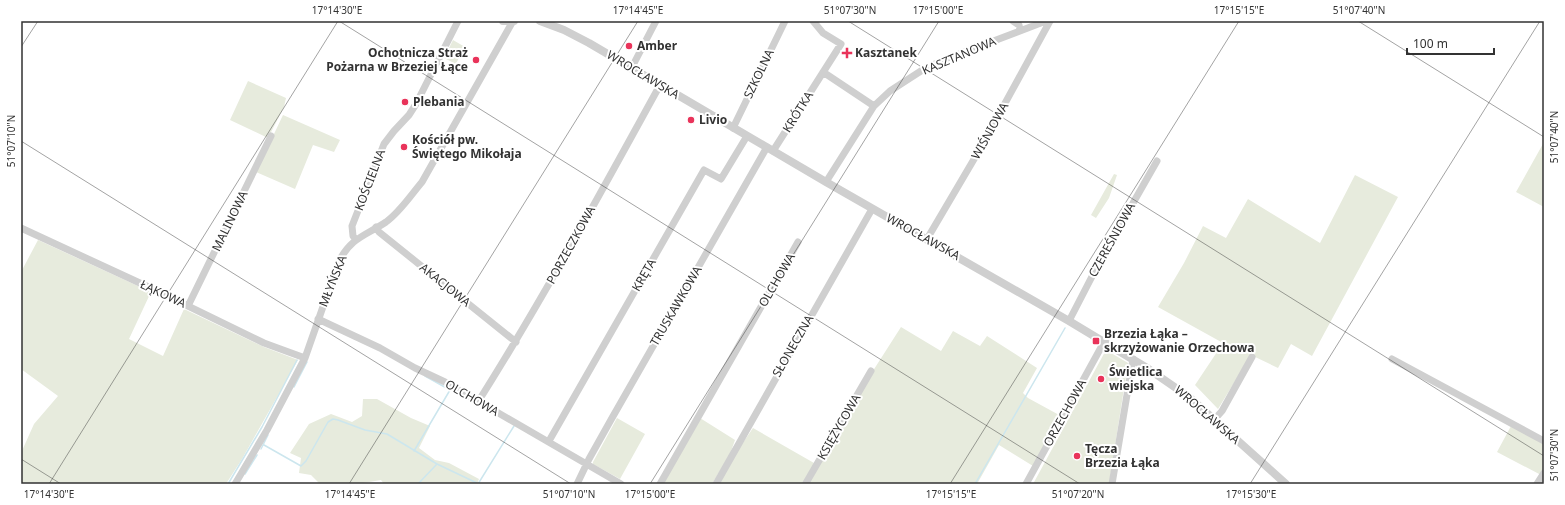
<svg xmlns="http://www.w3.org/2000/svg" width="1565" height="505" font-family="'Noto Sans',sans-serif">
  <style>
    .green { fill: #e7ebdd }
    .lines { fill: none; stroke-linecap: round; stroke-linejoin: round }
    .stream { stroke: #cce6ee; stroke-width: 1.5 }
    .minor { stroke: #cfcfcf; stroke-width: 7 }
    .tertiary { stroke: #cfcfcf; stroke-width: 8 }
    .ticks { fill: none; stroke: #323232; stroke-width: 1; stroke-opacity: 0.45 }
    .poi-dot { fill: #e9335a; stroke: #fff; stroke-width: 1.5 }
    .labels { text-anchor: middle; stroke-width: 4; stroke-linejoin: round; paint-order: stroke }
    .poi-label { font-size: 12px; font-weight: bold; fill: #323232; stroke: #fff; text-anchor: start }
    .street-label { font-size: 12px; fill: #323232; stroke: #fff }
    .neatline { fill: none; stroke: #323232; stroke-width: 1.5 }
    .ticks-label { font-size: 10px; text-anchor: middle; fill: #323232 }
  </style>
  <rect width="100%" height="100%" fill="#fff"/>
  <path class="green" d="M453,40l12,7 -12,22 -3,-2 2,-5 -8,-4z
    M248,81l38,17 -2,9 -16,31 -38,-18z
    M283,115l57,25 -6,12 -21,-7 -18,44 -39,-17z
    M1544,142v65l-28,-15z
    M1114,174l3,1 -8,23 -13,20 -5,-3z
    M1355,175l43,22 -86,159 -21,-12 -13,24 -27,-13 -33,54 -23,-24 28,-42 -65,-36 26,-44 19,-37 23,12 22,-39 72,44z
    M38,240l113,52 -22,47 34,17 21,-47 80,38 34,13 -56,99 -16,25h-205v-31l13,-29 24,-28 -37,-27v-97z
    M901,327l40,24 12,-20 27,15 7,-10 50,32 -14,25 5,5 33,18 -28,50 -34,-21 -22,39h-258l17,-31 17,-25 61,35z
    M1106,350l22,13 -19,121h-76z
    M363,399h14l34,19 19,8 -11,22 16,12 14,3 30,16 -2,5h-93l-3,-4 -24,4h-37l-9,-9 -12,-2 2,-15 -11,-5 19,-29 22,-10 21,8 10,-6z
    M617,418l28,16 -25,45 -27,-15v-2z
    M700,418l35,22 -5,14 -18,30h-50z
    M1511,426l33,17v27l-3,5 -44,-23z"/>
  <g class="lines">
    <path class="stream" d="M294,387l13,-25
      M264,445l37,21 5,-5 22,-39 5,-3 5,1 27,10 22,4 50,30 42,20
      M261,449l7,-14
      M414,451l36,-61 -25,-14
      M245,474l12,-19
      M228,484l34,-57 35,-67
      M418,484l19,-20
      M478,484l36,-58
      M975,484l90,-156"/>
    <path class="minor" d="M1013,21l6,4 1,5
      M631,69l25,-48
      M823,72l51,34
      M733,128l52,-107
      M773,151l68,-107 -18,-11 -10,-12
      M826,182l48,-76 16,-15 34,-22 22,-10 100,-38
      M376,227l3,5 137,110
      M21,228l134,62 109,53 41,15
      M927,239l53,-90 70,-128
      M356,240l-3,-4 -1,-10 32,-82 10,-13 15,-16 7,-11 42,-83
      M188,306l83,-170
      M318,319l62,29 35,20 30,14 176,102
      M1069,321l31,-60 57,-100
      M1392,359l152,82
      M478,402c65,-103 123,-210 182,-317
      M1214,420l8,-9 30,-54
      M549,441l155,-271 17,9 26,-43
      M806,483l65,-112
      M235,484l32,-54 38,-72 34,-97c13,-24 26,-25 47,-39 14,-10 25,-27 36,-40l91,-161
      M577,484l12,-25 23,-41 155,-271
      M660,484l138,-242
      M716,484l156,-275
      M1026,484l78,-142
      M1112,484l21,-125
      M1537,484l7,-11"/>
    <path class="tertiary" d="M503,21h11
      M540,21l24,9 25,13 237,139 243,139 78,47 42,29 97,87"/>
  </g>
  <path class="ticks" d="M339,21l741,463M848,21l696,435M1358,21l186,116M21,47l17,-26M21,141l550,343M21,459l40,25M49,484l289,-463M349,484l289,-463M650,484l289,-463M950,484l289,-463M1250,484l290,-463"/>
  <g class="poi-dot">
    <circle cx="629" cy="46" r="4"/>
    <path d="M845 47h4v4h4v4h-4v4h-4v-4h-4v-4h4z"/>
    <circle cx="476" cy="60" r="4"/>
    <circle cx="405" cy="102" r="4"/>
    <circle cx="691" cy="120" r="4"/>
    <circle cx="404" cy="147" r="4"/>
    <rect x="1092" y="337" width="8" height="8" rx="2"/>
    <circle cx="1101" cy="379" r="4"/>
    <circle cx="1077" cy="456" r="4"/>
  </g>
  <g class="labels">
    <g class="poi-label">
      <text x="637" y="50">Amber</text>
      <text x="468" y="57" text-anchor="end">Ochotnicza Straż<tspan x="468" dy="14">Pożarna w Brzeziej Łące</tspan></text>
      <text x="855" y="57">Kasztanek</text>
      <text x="413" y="106">Plebania</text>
      <text x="699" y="124">Livio</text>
      <text x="412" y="144">Kościół pw.<tspan x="412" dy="14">Świętego Mikołaja</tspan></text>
      <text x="1104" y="338">Brzezia Łąka –<tspan x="1104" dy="14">skrzyżowanie Orzechowa</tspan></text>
      <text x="1109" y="376">Świetlica<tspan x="1109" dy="14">wiejska</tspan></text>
      <text x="1085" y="453">Tęcza<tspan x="1085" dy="14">Brzezia Łąka</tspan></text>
    </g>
    <g class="street-label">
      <text transform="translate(959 56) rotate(-23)" y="4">KASZTANOWA</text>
      <text transform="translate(759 74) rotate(-64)" y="4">SZKOLNA</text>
      <text transform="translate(643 75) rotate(31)" y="4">WROCŁAWSKA</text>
      <text transform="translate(798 112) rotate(-58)" y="4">KRÓTKA</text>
      <text transform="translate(990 131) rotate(-61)" y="4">WIŚNIOWA</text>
      <text transform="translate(370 180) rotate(-69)" y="4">KOŚCIELNA</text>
      <text transform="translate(230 221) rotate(-64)" y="4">MALINOWA</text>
      <text transform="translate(923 237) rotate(29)" y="4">WROCŁAWSKA</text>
      <text transform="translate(1112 240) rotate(-61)" y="4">CZEREŚNIOWA</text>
      <text transform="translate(571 245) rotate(-61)" y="4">PORZECZKOWA</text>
      <text transform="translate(644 275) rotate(-60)" y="4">KRĘTA</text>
      <text transform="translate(777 280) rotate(-60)" y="4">OLCHOWA</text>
      <text transform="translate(333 281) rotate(-68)" y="4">MŁYŃSKA</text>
      <text transform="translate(445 285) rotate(39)" y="4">AKACJOWA</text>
      <text transform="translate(163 294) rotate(25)" y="4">ŁĄKOWA</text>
      <text transform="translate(676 306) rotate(-60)" y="4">TRUSKAWKOWA</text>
      <text transform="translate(793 346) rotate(-60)" y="4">SŁONECZNA</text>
      <text transform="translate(472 398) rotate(30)" y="4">OLCHOWA</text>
      <text transform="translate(1065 413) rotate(-61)" y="4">ORZECHOWA</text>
      <text transform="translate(1207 415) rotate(41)" y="4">WROCŁAWSKA</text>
      <text transform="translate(839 427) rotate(-60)" y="4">KSIĘŻYCOWA</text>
    </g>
  </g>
  <rect width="1565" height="505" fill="none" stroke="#ffffff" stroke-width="44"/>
  <path d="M1407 48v6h87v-6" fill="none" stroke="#323232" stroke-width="2"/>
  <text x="1413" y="48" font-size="12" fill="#323232" stroke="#ffffff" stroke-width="3" paint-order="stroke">100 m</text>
  <rect x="22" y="22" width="1521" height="461" class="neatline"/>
  <g class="ticks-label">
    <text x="337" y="14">17°14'30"E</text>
    <text x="638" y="14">17°14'45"E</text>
    <text x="850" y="14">51°07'30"N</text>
    <text x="938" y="14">17°15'00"E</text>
    <text x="1239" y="14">17°15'15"E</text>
    <text x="1359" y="14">51°07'40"N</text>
    <text transform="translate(1554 137) rotate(-90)" y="4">51°07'40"N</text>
    <text transform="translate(11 141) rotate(-90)" y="4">51°07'10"N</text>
    <text transform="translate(1554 455) rotate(-90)" y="4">51°07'30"N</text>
    <text x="49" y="498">17°14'30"E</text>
    <text x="350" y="498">17°14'45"E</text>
    <text x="569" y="498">51°07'10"N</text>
    <text x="650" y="498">17°15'00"E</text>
    <text x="951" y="498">17°15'15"E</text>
    <text x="1078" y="498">51°07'20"N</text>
    <text x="1251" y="498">17°15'30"E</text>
  </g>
</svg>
